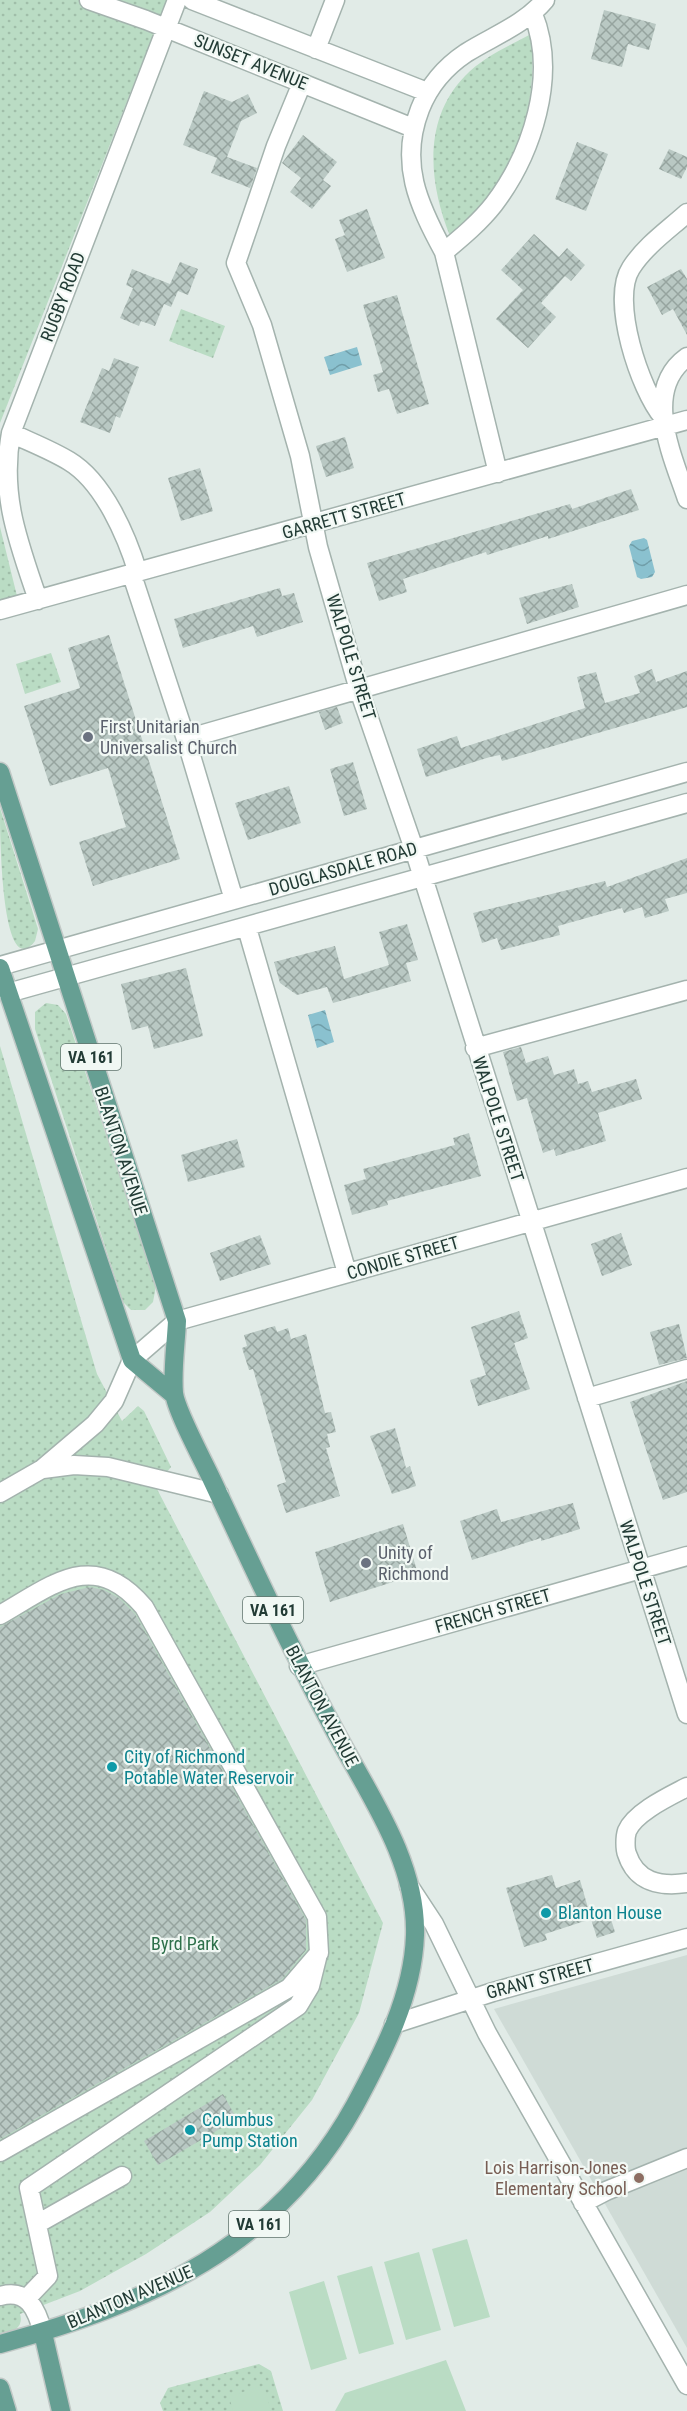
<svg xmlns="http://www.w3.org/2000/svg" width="687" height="2411" font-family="'Roboto Condensed',sans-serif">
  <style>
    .built { fill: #cfdbd6 }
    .green { fill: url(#green-dots) }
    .pitch { fill: #badcc4 }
    .water { fill: url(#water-waves) }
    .building { fill: url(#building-cross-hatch) }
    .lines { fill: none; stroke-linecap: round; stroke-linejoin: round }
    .minor-casing { stroke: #a4b3ae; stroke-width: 21 }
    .major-casing { stroke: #c1c8c6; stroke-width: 21 }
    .minor { stroke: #fff; stroke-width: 18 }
    .major { stroke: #669f93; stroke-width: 18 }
    .worship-dot { fill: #6b7280; stroke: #f1f8f4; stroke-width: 2 }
    .culture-dot { fill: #0f9aa8; stroke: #f1f8f4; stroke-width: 2 }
    .education-dot { fill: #8d6e63; stroke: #f1f8f4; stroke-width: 2 }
    .labels { text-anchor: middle; stroke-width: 4.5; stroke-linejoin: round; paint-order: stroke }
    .shield { fill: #f1f8f4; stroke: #60746e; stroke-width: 1.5 }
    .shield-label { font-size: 16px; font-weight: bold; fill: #223b35 }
    .street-label { font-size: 18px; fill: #223b35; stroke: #f1f8f4 }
    .worship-label { font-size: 18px; fill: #5b616d; stroke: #f1f8f4; text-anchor: start }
    .culture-label { font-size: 18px; fill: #0d838f; stroke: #f1f8f4; text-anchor: start }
    .park-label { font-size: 18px; fill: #2d704a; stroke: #f1f8f4 }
    .education-label { font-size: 18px; fill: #785e54; stroke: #f1f8f4; text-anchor: end }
  </style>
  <defs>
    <pattern id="green-dots" width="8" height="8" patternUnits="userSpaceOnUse" patternTransform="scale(1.5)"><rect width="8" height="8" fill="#badcc4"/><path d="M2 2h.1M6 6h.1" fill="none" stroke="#a0bea9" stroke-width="1.8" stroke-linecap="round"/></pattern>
    <pattern id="water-waves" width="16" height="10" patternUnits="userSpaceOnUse" patternTransform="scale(1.5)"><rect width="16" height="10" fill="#8ac1cf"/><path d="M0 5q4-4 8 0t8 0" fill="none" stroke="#709ea9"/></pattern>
    <pattern id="building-cross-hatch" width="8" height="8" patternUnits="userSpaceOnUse" patternTransform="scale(1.5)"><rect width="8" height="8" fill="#b9c8c3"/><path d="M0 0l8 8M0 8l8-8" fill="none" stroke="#96a49f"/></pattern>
  </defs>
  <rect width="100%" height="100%" fill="#e1ebe7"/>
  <path class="built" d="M687,1955v393l-193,-339z"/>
  <path class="green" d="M0,0h167l-167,423z
    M531,34c8,78 -17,154 -81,202 -21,-52 -28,-116 15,-160 18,-19 44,-30 66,-42z
    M181,309l44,17 -12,32 -44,-17z
    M0,527l17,69 -17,5z
    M51,653l10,29 -36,12 -9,-30z
    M0,808l38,121 -3,12c-35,45 -35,-118 -35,-133z
    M46,1003l12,2 8,9 90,272 -3,16 -8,8h-14l-8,-8 -88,-273v-17z
    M0,1046l97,328 25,47 16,-15 6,5 27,56 -5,6 -21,-7 238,457 -24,90 -47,87 -52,65 -50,47 -64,42 -66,37 -60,23c3,9 -2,15 -10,20h-10z
    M259,2364l12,7 12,40h-120l-3,-8 8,-15z"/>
  <path class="pitch" d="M467,2239l23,78 -36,10 -22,-78z
    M419,2252l22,78 -35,10 -22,-78z
    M372,2266l22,78 -35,10 -22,-78z
    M324,2281l23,78 -36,11 -22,-78z
    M446,2360l20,51h-131l10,-18z
    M264,2386l7,25h-38l-4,-15z"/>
  <path class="water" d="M357,347l5,18 -32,10 -6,-18z
    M644,538l3,2 8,32 -3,5 -11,2 -4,-2 -8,-31 3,-5z
    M325,1010l9,32 -17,6 -9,-33z"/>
  <path class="building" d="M604,10l52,14 -7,26 -21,-6 -6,23 -31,-8z
    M204,91l28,11 16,-8 9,19 -16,8 -14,36 30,11 -7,20 -39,-15 6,-15 -34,-13z
    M303,135l34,27 -14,18 8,6 -19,23 -22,-17 11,-14 -19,-15z
    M577,142l31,12 -22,57 -31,-12z
    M669,149l18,8v10l-6,12 -22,-10z
    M367,209l18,49 -38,14 -12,-33 10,-4 -6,-15z
    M534,234l25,23 8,-9 18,17 -14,16 -6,-5 -24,27 15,14 -28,31 -32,-29 27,-29 -22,-20z
    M180,262l18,7 -10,26 -10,-4 -7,16 -7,-3 -9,22 -14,-5 -2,5 -19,-8 13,-30 -7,-3 6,-16 38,15z
    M681,269l6,10v56l-14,-26 -11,6 -15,-28z
    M397,295l32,109 -32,10 -8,-25 -11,3 -5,-17 10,-3 -20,-67z
    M114,358l25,9 -19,51 -4,-2 -6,17 -30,-11 22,-54 7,3z
    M345,437l9,31 -28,9 -10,-31z
    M200,468l13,43 -32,10 -13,-43z
    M631,489l8,21 -91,29v-3l-61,19 -1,-3 -83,27 4,13 -28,9 -12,-38 203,-59 2,5z
    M572,584l7,23 -52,17 -8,-26z
    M280,588l2,8 12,-3 9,29 -46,15 -4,-11 -70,22 -9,-29z
    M109,635l71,224 -87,27 -14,-44 47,-15 -18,-59 -58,18 -26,-80 56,-18 -12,-40z
    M652,669l4,13 31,-11v36l-185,54 -2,-6 -10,2 -64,20 -9,-28 40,-13 4,12 124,-40 -8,-31 19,-5 9,31 35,-10 -6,-17z
    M337,707l6,16 -18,7 -6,-18z
    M353,762l14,47 -23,7 -14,-47z
    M289,786l12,37 -53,17 -13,-37z
    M687,858v35l-22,6 4,12 -24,7 -3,-11 -18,6 -2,-5 -64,18 2,9 -59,15 -4,-12 -15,5 -9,-30 132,-32 2,6z
    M407,924l11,36 -12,3 5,18 -78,22 -6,-16 -30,8 -17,-12 -6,-21 61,-16 9,33 45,-14 -10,-33z
    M186,968l17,68 -49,13 -6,-23 -16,4 -11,-46z
    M521,1047l5,16 22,-7 6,19 20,-6 4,15 10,-3 4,11 44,-13 6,20 -44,14 8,28 -50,15 -2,-7 -11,4 -16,-55 -10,3 -14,-49z
    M469,1133l12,43 -94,25 1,4 -36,10 -8,-30 22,-6 -3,-10 92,-24 -2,-7z
    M237,1139l8,28 -57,15 -7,-27z
    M621,1233l11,32 -30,11 -11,-32z
    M260,1235l11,29 -51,17 -10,-28z
    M519,1311l9,27 -14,5 16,46 -52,17 -8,-26 16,-5 -15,-48z
    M679,1324l8,34 -28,7 -9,-33z
    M275,1326l2,6 11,-4 3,11 15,-5 19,79 6,-1 5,20 -9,2 3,13 -4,1 14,48 -54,17 -9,-28 9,-3 -33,-113 -4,1 -7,-22 5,-2 -3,-11z
    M687,1381v111l-24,8 -33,-98z
    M395,1428l11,40 4,-2 6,20 -24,8 -22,-58z
    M573,1503l7,26 -39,12v-3l-69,22 -12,-39 37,-12 4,13z
    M403,1524l15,50 -88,28 -15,-50z
    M90,1587l14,3 15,8 16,16 171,306v30l-24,29 -282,160v-512l61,-33z
    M552,1875l4,13 24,-8 10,35 18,-5 7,22 -18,6 -6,-19 -46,15 2,6 -23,7 -18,-59z
    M223,2094l14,25 -79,46 -14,-24z"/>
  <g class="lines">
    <defs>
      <path id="minor" d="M89,0l57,20 267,108
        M192,0l235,92
        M316,49l19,-49
        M302,83l-26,63 -40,117 26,62 38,131 18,91 41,143 55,159 273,865
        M444,252c18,-15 36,-30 50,-48 38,-50 64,-129 39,-190
        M687,357c-46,33 -14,100 0,142
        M663,417c-23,-27 -53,-117 -32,-149 14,-22 37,-38 56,-55
        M11,433c19,9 40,17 58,28 35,21 58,76 69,112
        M498,473l-54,-221c-26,-48 -45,-89 -24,-143 9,-23 25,-42 46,-56 27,-17 58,-28 79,-53
        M132,575l54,164 48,161
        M38,600c-20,-59 -38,-104 -27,-167l166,-433
        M0,610l687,-190
        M186,739l501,-144
        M247,928l100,345
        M0,966l687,-194
        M8,993l679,-190
        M475,1048l212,-58
        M587,1398l100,-29
        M43,1469l31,-4 34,2 111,27
        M0,1493l42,-24 53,-45 19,-23 18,-41 45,-39 510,-143
        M0,1615c54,-31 94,-67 144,-8l173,310 2,36 -30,35 -289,164
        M299,1666l388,-110
        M687,1787c-17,9 -52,25 -60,44 -2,6 -2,18 0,23 9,28 33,33 60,29
        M409,1886l25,38 53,109 200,352
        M394,2024l99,-32 194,-54
        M583,2203l23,-12 81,-33
        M37,2224l85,-48
        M0,2296c28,-8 37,14 43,37
        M27,2298l21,-22 -19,-88 269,-182 12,-20 7,-28"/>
      <path id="major" d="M0,772l177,549c-1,23 -5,49 -3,72 2,18 30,69 39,89 41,88 82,176 129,262 32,58 75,122 73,191 -2,61 -32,118 -60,170 -78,142 -206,198 -355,239
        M0,968l132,392 42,35
        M43,2333l18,78
        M0,2388l7,23"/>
    </defs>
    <use href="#minor" class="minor-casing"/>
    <use href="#major" class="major-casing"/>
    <use href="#minor" class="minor"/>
    <use href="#major" class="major"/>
  </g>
  <g class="worship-dot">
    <circle cx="88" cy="737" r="6"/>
    <circle cx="366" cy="1563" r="6"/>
  </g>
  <g class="culture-dot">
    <circle cx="112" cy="1767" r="6"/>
    <circle cx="546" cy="1913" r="6"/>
    <circle cx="190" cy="2130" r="6"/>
  </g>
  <circle class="education-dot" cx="639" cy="2178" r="6"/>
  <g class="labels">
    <g class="shield">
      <rect x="61" y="1044" width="60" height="26" rx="4.5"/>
      <rect x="243" y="1597" width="60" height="26" rx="4.5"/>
      <rect x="229" y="2211" width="60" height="26" rx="4.5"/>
    </g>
    <g class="shield-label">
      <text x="91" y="1063">VA 161</text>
      <text x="273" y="1616">VA 161</text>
      <text x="259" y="2230">VA 161</text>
    </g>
    <g class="street-label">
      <text transform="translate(251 62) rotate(22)" y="6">SUNSET AVENUE</text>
      <text transform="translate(63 297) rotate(-69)" y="6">RUGBY ROAD</text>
      <text transform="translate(344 516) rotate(-16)" y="6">GARRETT STREET</text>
      <text transform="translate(351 657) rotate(73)" y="6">WALPOLE STREET</text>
      <text transform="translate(343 869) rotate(-16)" y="6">DOUGLASDALE ROAD</text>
      <text transform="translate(498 1119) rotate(72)" y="6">WALPOLE STREET</text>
      <text transform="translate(121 1151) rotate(72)" y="6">BLANTON AVENUE</text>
      <text transform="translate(403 1258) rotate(-16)" y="6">CONDIE STREET</text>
      <text transform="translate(645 1583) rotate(72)" y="6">WALPOLE STREET</text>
      <text transform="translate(493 1611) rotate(-16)" y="6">FRENCH STREET</text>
      <text transform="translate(322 1706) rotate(62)" y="6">BLANTON AVENUE</text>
      <text transform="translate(540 1979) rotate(-15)" y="6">GRANT STREET</text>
      <text transform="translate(130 2297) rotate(-23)" y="6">BLANTON AVENUE</text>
    </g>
    <g class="worship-label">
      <text x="100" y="733">First Unitarian<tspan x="100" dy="21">Universalist Church</tspan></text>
      <text x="378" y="1559">Unity of<tspan x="378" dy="21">Richmond</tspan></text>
    </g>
    <g class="culture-label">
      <text x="124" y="1763">City of Richmond<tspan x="124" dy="21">Potable Water Reservoir</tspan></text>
      <text x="558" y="1919">Blanton House</text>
      <text x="202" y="2126">Columbus<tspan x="202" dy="21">Pump Station</tspan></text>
    </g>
    <g class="park-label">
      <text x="185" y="1950">Byrd Park</text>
    </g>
    <g class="education-label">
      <text x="627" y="2174">Lois Harrison-Jones<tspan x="627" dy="21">Elementary School</tspan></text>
    </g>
  </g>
</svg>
